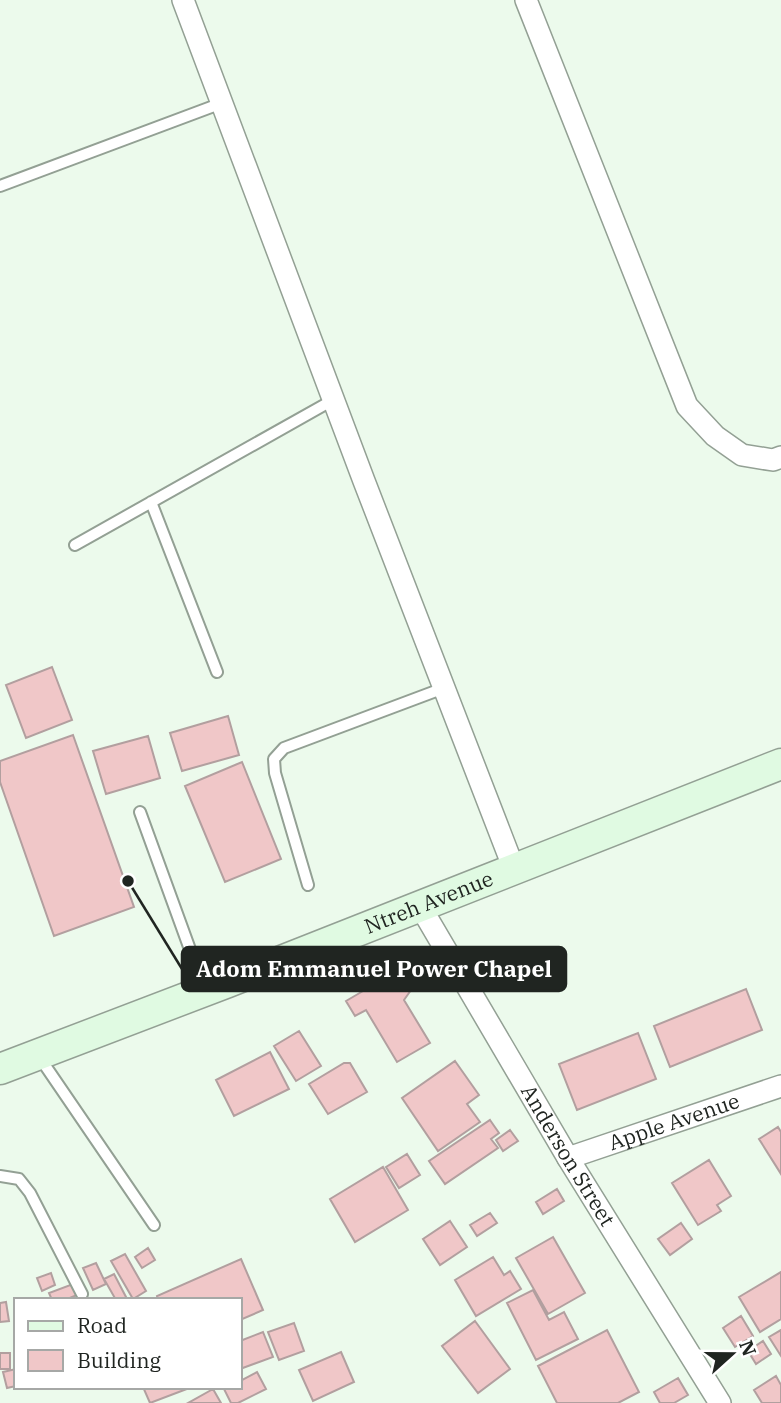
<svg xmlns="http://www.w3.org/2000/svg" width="781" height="1403" font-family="'IBM Plex Serif',serif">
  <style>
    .building { fill: #f0c7c8; stroke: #b29f9f; stroke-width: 2 }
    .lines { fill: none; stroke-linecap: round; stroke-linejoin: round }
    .lane-casing { stroke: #93a094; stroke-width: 14 }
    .street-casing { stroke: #93a094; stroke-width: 24 }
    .secondary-casing { stroke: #93a094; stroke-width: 33 }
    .lane { stroke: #fff; stroke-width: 10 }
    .street { stroke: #fff; stroke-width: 21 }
    .secondary { stroke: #e0fae2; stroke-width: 30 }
    .labels { text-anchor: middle; stroke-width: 7; stroke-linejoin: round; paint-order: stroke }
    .street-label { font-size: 21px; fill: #202521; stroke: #fff }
    .leader { fill: none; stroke: #202521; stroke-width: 2.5 }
    .callout-dot { fill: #202521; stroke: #fff; stroke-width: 2.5 }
    .callout { fill: #202521; stroke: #202521; stroke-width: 2.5 }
    .callout-label { font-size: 23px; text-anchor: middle; font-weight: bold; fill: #fff }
  </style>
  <rect width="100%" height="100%" fill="#ecfaec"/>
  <path class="building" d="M52,667l20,53 -46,18 -20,-53z
    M228,716l11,39 -57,16 -12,-38z
    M73,735l61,172 -80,29 -54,-154v-21z
    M148,736l12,42 -54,16 -13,-43z
    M242,762l39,97 -56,23 -40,-96z
    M410,973l6,10 -12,17 26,43 -33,19 -31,-52 -11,6 -9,-15 46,-27 4,7z
    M746,989l16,41 -92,37 -16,-41z
    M299,1031l22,35 -25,15 -22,-35z
    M638,1033l18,46 -79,31 -18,-46z
    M270,1052l19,37 -55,27 -18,-36z
    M455,1061l24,34 -12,9 13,18 -42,29 -36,-53z
    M344,1063h6l17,29 -39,22 -19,-30z
    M490,1120l9,13 -8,6 7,9 -53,36 -16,-23z
    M778,1127l3,5v42l-22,-35z
    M510,1130l8,11 -15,10 -7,-11z
    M407,1154l13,21 -21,13 -13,-21z
    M709,1160l22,36 -14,9 4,6 -23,14 -26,-42z
    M383,1167l25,43 -53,32 -25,-43z
    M557,1189l7,12 -21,13 -7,-12z
    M490,1213l7,10 -20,13 -7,-11z
    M450,1221l17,26 -27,18 -17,-26z
    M681,1223l11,16 -22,16 -12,-16z
    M553,1237l32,56 -37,21 -32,-56z
    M148,1248l7,12 -13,8 -7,-11z
    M125,1254l21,37 -13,8 -22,-38z
    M493,1257l11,18 6,-4 11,18 -45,27 -21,-36z
    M241,1259l22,51 -23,10v-20h-82l-1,-4z
    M96,1263l10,21 -13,6 -10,-22z
    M781,1272v47l-21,13 -21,-35z
    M51,1273l4,12 -13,6 -5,-13z
    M114,1274l12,23 -5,3h-5l-12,-21z
    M73,1284l4,11 -12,5h-13l-3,-7z
    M533,1290l16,30 15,-8 14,27 -42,21 -29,-57z
    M6,1302l3,19 -9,1v-19z
    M741,1316l12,20 -18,11 -12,-19z
    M475,1321l35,48 -32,24 -36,-47z
    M294,1323l10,28 -25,9 -11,-28z
    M607,1330l32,62 -21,11h-61l-19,-37z
    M781,1330v26l-12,-19z
    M263,1332l10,25 -33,12v-28z
    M763,1341l8,13 -15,10 -8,-13z
    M341,1352l13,30 -41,19 -14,-31z
    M0,1353h10v16h-10z
    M16,1369v17l-9,2 -4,-16z
    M257,1372l9,17 -28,14h-7l-7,-14 4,-2h12v-6z
    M776,1376l5,9v18h-19l-8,-13z
    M678,1378l10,17 -14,8h-14l-6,-11z
    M143,1387h49l-42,16z
    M213,1389l8,14h-33z"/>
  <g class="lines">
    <defs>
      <path id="lane" d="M0,186l222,-83
        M151,502l66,170
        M75,545l258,-145
        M140,812l64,176
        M308,885l-33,-112 -1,-14 10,-11 160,-60
        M40,1058l114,167
        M0,1176l19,3 11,14 52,101"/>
      <g id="street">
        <path d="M183,0l181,481 150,388"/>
        <path d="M526,0l161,406 28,30 27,19 31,5 8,-3"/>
        <path id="s1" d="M420,906l148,252 152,245"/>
        <path id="s2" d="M568,1158l213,-72"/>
      </g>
      <g id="secondary">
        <path id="s3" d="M0,1069l228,-87 553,-218"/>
      </g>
    </defs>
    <use href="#lane" class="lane-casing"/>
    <use href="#street" class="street-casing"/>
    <use href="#secondary" class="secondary-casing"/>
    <use href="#lane" class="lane"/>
    <use href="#street" class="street"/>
    <use href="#secondary" class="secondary"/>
  </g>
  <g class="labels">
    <g class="street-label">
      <text dy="7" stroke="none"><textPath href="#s3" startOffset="460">Ntreh Avenue</textPath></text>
      <text dy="7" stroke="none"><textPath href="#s2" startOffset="112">Apple Avenue</textPath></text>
      <text dy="7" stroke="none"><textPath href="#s1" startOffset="290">Anderson Street</textPath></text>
    </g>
  </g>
  <path class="leader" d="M128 881L182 969"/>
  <circle class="callout-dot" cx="128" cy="881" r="7"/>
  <rect class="callout" x="182" y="947" width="384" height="44" rx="7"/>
  <g class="callout-label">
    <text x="374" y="977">Adom Emmanuel Power Chapel</text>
  </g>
  <rect x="14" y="1298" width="228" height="91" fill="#ffffff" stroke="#a6a8a6" stroke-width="2"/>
  <rect x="28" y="1321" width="35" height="10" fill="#e0fae2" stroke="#a6a8a6" stroke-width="2"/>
  <text x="77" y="1333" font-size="21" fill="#202521">Road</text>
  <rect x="28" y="1350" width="35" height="21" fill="#f0c7c8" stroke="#a6a8a6" stroke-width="2"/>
  <text x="77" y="1368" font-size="21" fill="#202521">Building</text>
  <g transform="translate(732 1354) rotate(69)" stroke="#ffffff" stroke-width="5" paint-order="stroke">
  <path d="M0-5L12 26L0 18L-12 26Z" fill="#202521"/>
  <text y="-10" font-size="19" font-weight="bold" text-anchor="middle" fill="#202521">N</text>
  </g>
</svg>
